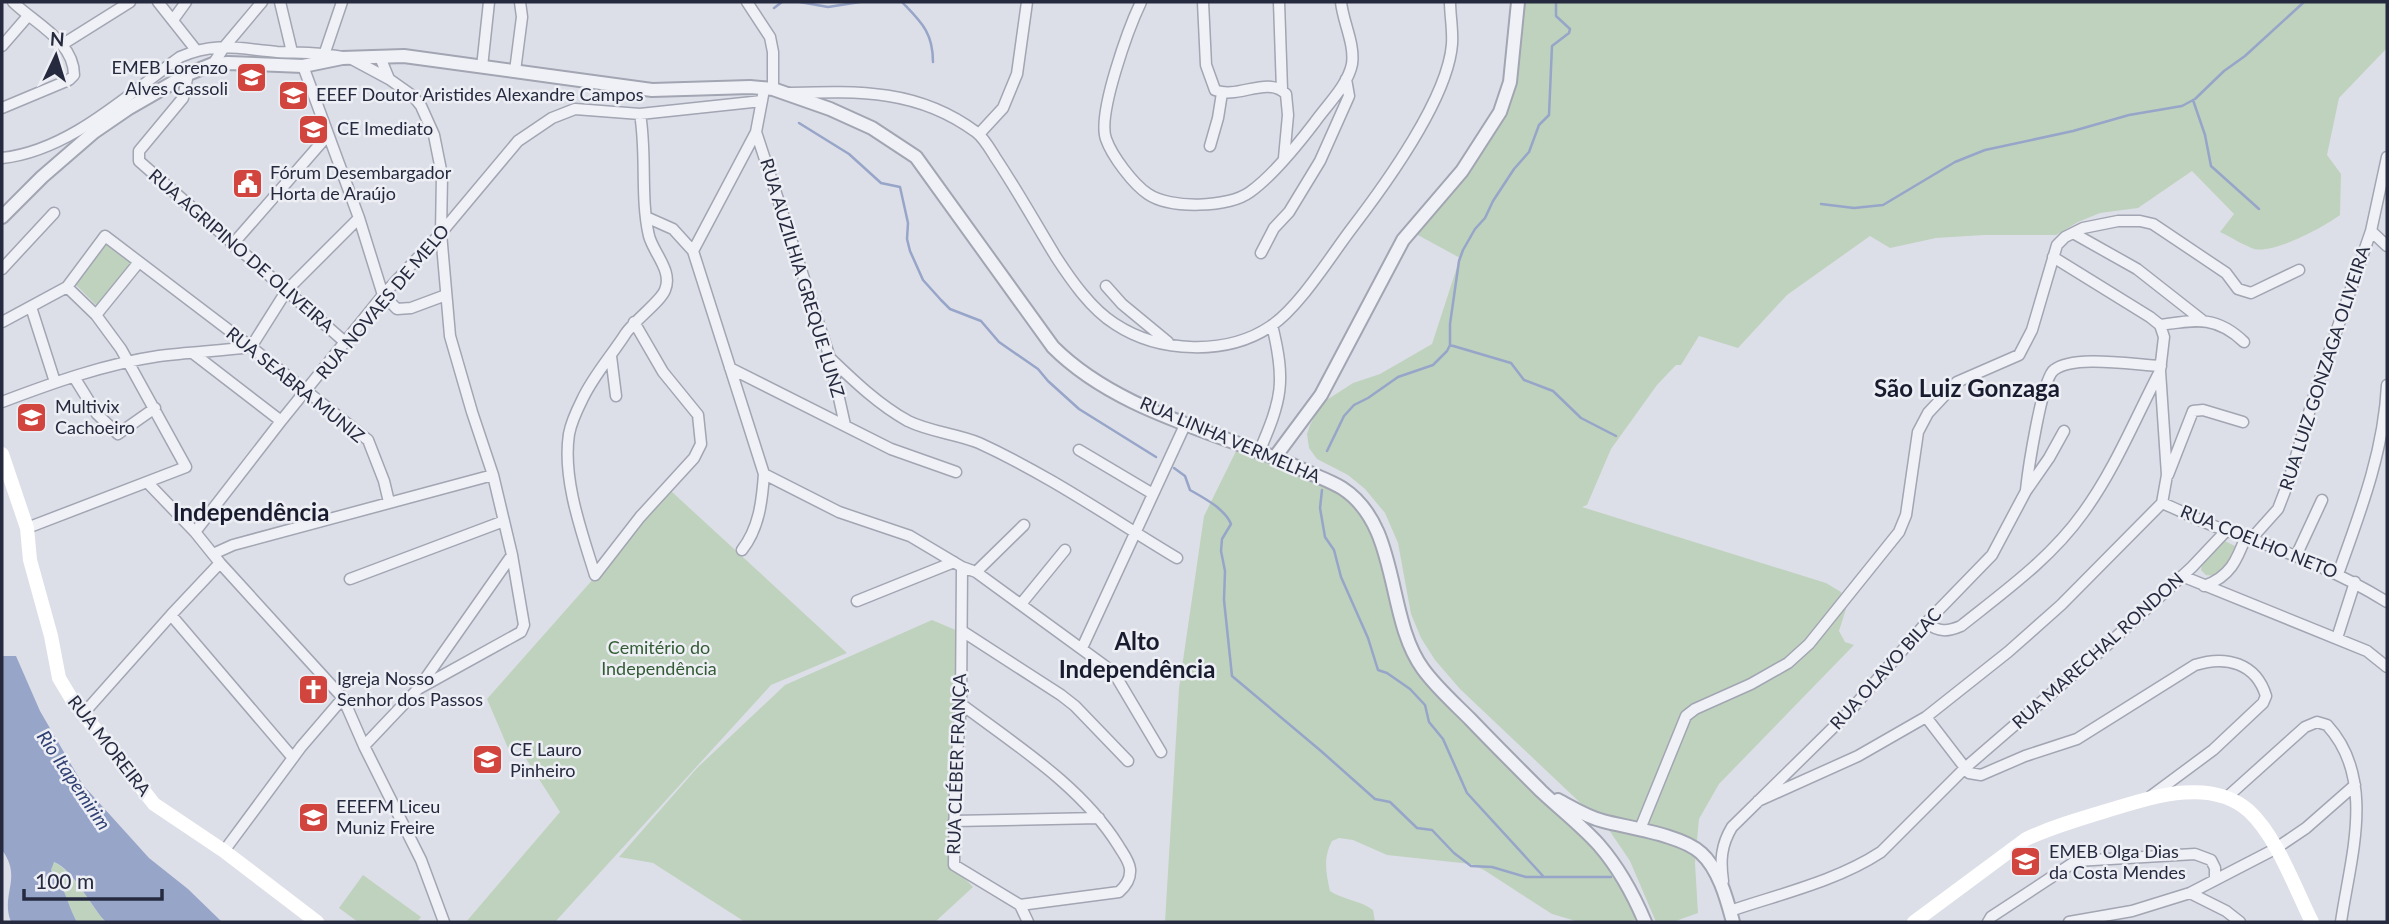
<svg xmlns="http://www.w3.org/2000/svg" width="2389" height="924" font-family="Lato,sans-serif">
  <style>
    .green { fill: #bfd2be }
    .water { fill: #97a5c9 }
    .lines { fill: none; stroke-linecap: round; stroke-linejoin: round }
    .stream { stroke: #97a5c9; stroke-width: 2.5 }
    .minor-casing { stroke: #a2a5b2; stroke-width: 13 }
    .tertiary-casing { stroke: #a2a5b2; stroke-width: 16 }
    .minor { stroke: #f0f1f6; stroke-width: 10 }
    .tertiary { stroke: #f0f1f6; stroke-width: 12 }
    .secondary { stroke: #fff; stroke-width: 14 }
    .labels { text-anchor: middle; stroke-width: 5; stroke-linejoin: round; paint-order: stroke }
    .poi-label { font-size: 18px; fill: #262a3f; stroke: #edeff5; text-anchor: start }
    .street-label { font-size: 18px; fill: #262a3f; stroke: #edeff5 }
    .park-label { font-size: 18px; fill: #335b34; stroke: #edeff5 }
    .water-label { font-size: 19px; font-style: italic; fill: #304173; stroke: #edeff5 }
    .district-label { font-size: 24px; font-weight: bold; fill: #191c2f; stroke: #edeff5 }
  </style>
  <rect width="100%" height="100%" fill="#dddfe8"/>
  <path class="green" d="M1522,2h865v46l-48,50 -12,57 14,19 -1,41c-16,12 -66,39 -86,34 -11,-4 -23,-12 -34,-17l14,-18 -42,-43 -54,37 -38,5 -22,9 -22,13h-72l-48,3 -46,10 -20,-12 -83,59 -49,53 -39,-12 -18,29h-5l-19,20 -46,64 -24,56 -5,2 244,76 15,9 5,17 -7,22 6,11 9,3 -135,139 -20,35 -4,44 3,50 -25,9h-17l-26,-61 -21,-31 -149,-141 -25,-29 -14,-22 -10,-24 -13,-71 -13,-30 -20,-24 -17,-14 -31,-16 -8,-11 -2,-14 3,-9 12,-22 31,-20 27,-9 52,-30 28,-86 -44,-24 82,-113z
    M106,242l28,21 -36,44 -23,-23z
    M1239,445l93,40 37,34 37,125 209,224 22,51 -7,3h-51l-27,-8 -68,-44 -13,-6 -84,-9 -34,-15 -14,-2 -7,3c-9,17 -6,32 -2,50 13,9 30,9 43,19l2,12h-210l14,-234 25,-172z
    M671,491l176,162 -76,32 -216,237h-89l94,-110 -44,-69 -8,5 -21,-49z
    M2225,541l10,5 -6,17 -13,13 -10,-1 -5,-5c1,-11 15,-25 24,-29z
    M932,620l26,11 -8,139 -2,91 25,26 -38,35h-190l-92,-59 -34,-6 78,-89 88,-83z
    M53,862c19,6 38,45 53,60h-29c-6,-11 -9,-21 -14,-32 -3,-8 -9,-12 -12,-20z
    M363,875l58,42 -4,5h-59l-19,-14z"/>
  <path class="water" d="M2,651l1,5h13l24,55 43,74 66,73 39,31 34,33h-116c-15,-15 -33,-53 -52,-60l-3,8c3,8 9,12 12,19 5,12 8,22 14,33h-66c-11,-28 12,-44 -9,-72z"/>
  <g class="lines">
    <path class="stream" d="M800,2l28,5 32,-5
      M902,2c19,20 31,30 31,60
      M774,8l8,-6
      M2193,100l12,35 6,31 48,43
      M799,123l50,31 32,29 19,4 8,36 -1,16 3,12 13,29 18,20 9,9 31,12 18,21 39,27 10,12 31,28 77,48
      M1821,204l33,4 29,-3 72,-43 30,-12 88,-19 56,-16 53,-9 13,-7 29,-28 21,-15 59,-54
      M1450,345l61,18 13,17 29,11 28,27 35,18
      M1327,451l17,-35 10,-11 14,-7 30,-21 35,-12 14,-14 3,-6v-21l9,-63 4,-11 12,-21 10,-11 8,-17 21,-32 15,-17 10,-27 10,-10 3,-69 17,-13 1,-4 -14,-13v-14
      M1174,468l11,8 5,14c14,8 35,19 41,34l-9,15 -1,12 4,20 -1,29 8,76 89,75 54,48 15,3 27,26 15,2 22,23 17,13 21,1 34,10h85
      M1322,490l-2,18 5,29 9,13 7,27 27,61 10,32 9,3 23,16 15,16 4,17 14,17 24,54 76,83"/>
    <defs>
      <path id="minor" d="M158,2l38,48
        M280,2l12,50
        M747,2l23,35 3,15v37
        M1141,2c-12,25 -44,112 -35,137 6,17 27,45 42,55 22,15 80,14 102,-2 21,-15 49,-49 65,-70 12,-17 33,-37 37,-58 3,-20 -9,-42 -11,-62
        M1203,2l3,63 9,25c23,10 52,-15 71,4l2,21 -4,43
        M1279,2l3,88
        M173,20l13,-18
        M63,44l67,-42
        M2,46l26,-30
        M380,57l9,22
        M323,58l19,-56
        M350,58l39,21 24,17 8,10 13,29 8,40 -1,58 9,103 22,76 21,63 19,80 12,70 -3,7 -103,57
        M213,64l12,-18 37,-44
        M303,66l56,152 24,77 14,14 14,-1 35,-13
        M482,67l7,-65
        M515,71l7,-54 -2,-15
        M188,74l-5,24 -44,53v10l207,182
        M789,93c70,-2 129,-4 187,39 8,6 14,17 19,25 22,33 41,67 61,100 15,23 35,52 59,67 44,29 112,32 156,2 29,-20 59,-69 81,-98 33,-43 96,-130 100,-184 1,-14 -2,-29 -2,-42
        M2,108l67,-28 5,-5c0,-34 -40,-52 -61,-73
        M756,132l74,226 15,67
        M979,134l24,-26 14,-34 10,-72
        M1210,146l8,-28 4,-25
        M2387,157l-16,74 16,15
        M2,158c67,-7 125,-63 178,-101 36,-16 60,-8 97,-5 22,1 43,0 65,5
        M646,217l27,12 20,22 71,223c-2,28 -5,54 -22,76
        M2073,233l64,36 65,51
        M232,245l96,-110
        M693,251l63,-119 7,-37
        M1261,253l13,-25 15,-16 31,-51 29,-65 -3,-17
        M2,269l52,-56
        M1106,286l16,18 46,38
        M31,307l24,75
        M96,315l43,-53
        M2,322l65,-35 38,-51 146,111 117,93 16,41 5,21
        M2160,325c35,-5 56,-10 84,17
        M251,347l36,-57 72,-72
        M194,354l87,67
        M611,356l5,40
        M830,358c24,23 49,47 78,63 22,11 50,13 71,22 70,32 133,76 198,115
        M730,368l161,81 65,23
        M74,377l23,37 21,20 37,-26
        M2,402c50,-19 103,-38 157,-46 30,-4 61,-5 92,-9
        M1079,450l74,44
        M1259,452c23,-53 27,-70 13,-127
        M764,474l75,38 71,24 52,31 14,5 129,94 12,12 44,74
        M2168,475l25,-64 10,-1 40,12
        M147,482l48,50 25,31 123,135 21,48 57,114 23,62
        M2026,490c2,-19 16,-112 28,-120 20,-16 81,-5 107,-4
        M2162,503c22,9 43,21 66,28 56,19 109,40 159,71
        M27,528l159,-61 -65,-118 -25,-34 -29,-28
        M195,532l86,-111 102,-126 58,-62 77,-92 34,-23 23,-9 65,5 122,-13
        M2252,538l26,-29 10,-26 26,-87 57,-165
        M213,554l20,-9 260,-70
        M2296,556l26,-56
        M962,567l-1,137 -6,76 -1,85 66,40 8,17
        M976,572l48,-47
        M2338,574c22,-61 46,-123 49,-189
        M595,575c-13,-42 -33,-96 -26,-141 2,-11 8,-24 13,-34 11,-24 30,-45 44,-67 9,-13 35,-32 39,-43 8,-19 -11,-36 -16,-54 -9,-39 -2,-82 -9,-122
        M595,575l45,-58 54,-59 7,-14 -3,-29 -35,-43 -29,-50
        M2182,576l185,75 20,16
        M350,579l154,-58
        M2204,586c26,-9 33,-26 42,-50
        M857,601l97,-39
        M1021,604l44,-54
        M171,615l122,143
        M1926,623c13,9 21,9 35,3 44,-35 90,-68 122,-113 31,-42 53,-96 77,-142
        M962,631l99,64 14,11 53,55
        M2337,638l18,-56
        M1082,648l103,-223
        M961,704c56,42 120,82 157,141 4,7 11,15 12,24 1,10 -4,17 -11,23l-99,13
        M83,714l88,-99 49,-52
        M1926,717l43,56 12,2 44,-19 52,-17 118,-74c31,-10 61,-2 71,31l-3,7 -50,47 -62,46
        M364,746l54,-57 94,-134
        M2226,798l79,-71 12,-5 10,3c50,54 23,134 14,197
        M1758,801l100,-45 68,-39 82,-65 53,-47 101,-102 5,-28 -7,-104 4,-34 -4,-12 -10,-8 -97,-60
        M954,821l145,-3
        M1640,829l46,-113 9,-7 56,-25 37,-21 21,-19 90,-112 7,-17 12,-83 10,-19 29,-31 62,-27 13,-25 25,-85 8,-8 18,-9 35,-7h22l13,3 73,49 12,16 13,4 48,-23
        M224,851l77,-104 42,-49
        M1723,881c-3,-20 -2,-36 9,-54l117,-115 77,-89 66,-68 34,-64 23,-33 15,-27
        M2190,893l36,18 14,11
        M1730,911c50,-17 107,-30 151,-59l84,-84 139,-120 88,-81 34,-36
        M1988,922l3,-5 85,-56 119,-7 16,6 4,8v10
        M2069,922l63,-11 58,-18 85,-44 31,-21 49,-43"/>
      <path id="tertiary" d="M2,217l40,-40 52,-45 35,-24 59,-34 25,-10 15,-1 75,3 39,-8 62,-2 248,34 98,-3 23,2 57,20 42,19 44,29 137,190c65,65 164,84 246,121 14,7 30,12 43,20 59,38 43,129 81,181 13,18 31,34 47,50 23,24 47,48 71,72 19,18 40,34 58,54 19,22 35,51 46,77
        M1275,457l46,-62 82,-155 59,-69 38,-59 10,-30 8,-80
        M1558,800c15,8 29,17 45,21 26,7 79,14 98,32 18,16 26,47 32,69"/>
    </defs>
    <use href="#minor" class="minor-casing"/>
    <use href="#tertiary" class="tertiary-casing"/>
    <use href="#minor" class="minor"/>
    <use href="#tertiary" class="tertiary"/>
    <path class="secondary" d="M2,454l25,74 3,32 21,76 8,42 12,20 83,106 70,47 93,71
      M1914,922l112,-83c26,-12 53,-20 80,-28 43,-13 104,-35 143,0 28,26 46,77 63,111"/>
  </g>
  <defs>
    <symbol id="school-square" viewBox="-11 -11 22 22"><rect x="-9" y="-9" width="18" height="18" rx="4" fill="#d1453e" stroke="#edeff5"/><path d="M0-5L7-2L0 1L-7-2ZM-4 1L0 2.5L4 1V4Q0 6-4 4Z" fill="#fff"/></symbol>
    <symbol id="civic-square" viewBox="-11 -11 22 22"><rect x="-9" y="-9" width="18" height="18" rx="4" fill="#d1453e" stroke="#edeff5"/><path d="M-.6-6.5H3V-4.5H.6V-3L4-1V1h2V6H-6V1h2V-1L-.6-3ZM-1.2 2.5V6h2.4V2.5Z" fill="#fff"/></symbol>
    <symbol id="university-square" viewBox="-11 -11 22 22"><rect x="-9" y="-9" width="18" height="18" rx="4" fill="#d1453e" stroke="#edeff5"/><path d="M0-5L7-2L0 1L-7-2ZM-4 1L0 2.5L4 1V4Q0 6-4 4Z" fill="#fff"/></symbol>
    <symbol id="church-square" viewBox="-11 -11 22 22"><rect x="-9" y="-9" width="18" height="18" rx="4" fill="#d1453e" stroke="#edeff5"/><path d="M-1.2-6h2.4v3.5h3.3v2.4h-3.3V6h-2.4V-.1h-3.3v-2.4h3.3Z" fill="#fff"/></symbol>
  </defs>
  <g fill-rule="evenodd">
    <use href="#school-square" x="234" y="60" width="35" height="35"/>
    <use href="#school-square" x="276" y="78" width="35" height="35"/>
    <use href="#school-square" x="296" y="112" width="35" height="35"/>
    <use href="#civic-square" x="230" y="166" width="35" height="35"/>
    <use href="#university-square" x="14" y="400" width="35" height="35"/>
    <use href="#church-square" x="296" y="672" width="35" height="35"/>
    <use href="#school-square" x="470" y="742" width="35" height="35"/>
    <use href="#school-square" x="296" y="800" width="35" height="35"/>
    <use href="#school-square" x="2008" y="844" width="35" height="35"/>
  </g>
  <g class="labels">
    <g class="poi-label">
      <text x="228" y="74" text-anchor="end">EMEB Lorenzo<tspan x="228" dy="21">Alves Cassoli</tspan></text>
      <text x="316" y="101">EEEF Doutor Aristides Alexandre Campos</text>
      <text x="337" y="135">CE Imediato</text>
      <text x="270" y="179">Fórum Desembargador<tspan x="270" dy="21">Horta de Araújo</tspan></text>
      <text x="55" y="413">Multivix<tspan x="55" dy="21">Cachoeiro</tspan></text>
      <text x="337" y="685">Igreja Nosso<tspan x="337" dy="21">Senhor dos Passos</tspan></text>
      <text x="510" y="756">CE Lauro<tspan x="510" dy="21">Pinheiro</tspan></text>
      <text x="336" y="813">EEEFM Liceu<tspan x="336" dy="21">Muniz Freire</tspan></text>
      <text x="2049" y="858">EMEB Olga Dias<tspan x="2049" dy="21">da Costa Mendes</tspan></text>
    </g>
    <g class="street-label">
      <text transform="translate(241 251) rotate(41)" y="6">RUA AGRIPINO DE OLIVEIRA</text>
      <text transform="translate(802 278) rotate(73)" y="6">RUA AUZILHIA GREQUE LUNZ</text>
      <text transform="translate(383 302) rotate(-50)" y="6">RUA NOVAES DE MELO</text>
      <text transform="translate(2325 368) rotate(-72)" y="6">RUA LUIZ GONZAGA OLIVEIRA</text>
      <text transform="translate(295 385) rotate(39)" y="6">RUA SEABRA MUNIZ</text>
      <text transform="translate(1230 440) rotate(23)" y="6">RUA LINHA VERMELHA</text>
      <text transform="translate(2259 542) rotate(22)" y="6">RUA COELHO NETO</text>
      <text transform="translate(2098 651) rotate(-42)" y="6">RUA MARECHAL RONDON</text>
      <text transform="translate(1886 669) rotate(-48)" y="6">RUA OLAVO BILAC</text>
      <text transform="translate(109 746) rotate(52)" y="6">RUA MOREIRA</text>
      <text transform="translate(957 764) rotate(-88)" y="6">RUA CLÉBER FRANÇA</text>
    </g>
    <g class="park-label">
      <text x="659" y="654">Cemitério do<tspan x="659" dy="21">Independência</tspan></text>
    </g>
    <g class="water-label">
      <text transform="translate(74 780) rotate(56)" y="7">Rio Itapemirim</text>
    </g>
    <g class="district-label">
      <text x="1967" y="397">São Luiz Gonzaga</text>
      <text x="251" y="521">Independência</text>
      <text x="1137" y="650">Alto<tspan x="1137" dy="28">Independência</tspan></text>
    </g>
  </g>
  <rect width="2389" height="924" fill="none" stroke="#262a3f" stroke-width="7"/>
  <g transform="translate(56 56) rotate(4)" stroke="#edeff5" stroke-width="5" paint-order="stroke">
  <path d="M0-5L12 26L0 18L-12 26Z" fill="#262a3f"/>
  <text y="-10" font-size="19" font-weight="bold" text-anchor="middle" fill="#262a3f">N</text>
  </g>
  <path d="M24 889v10h138v-10" fill="none" stroke="#262a3f" stroke-width="3.5"/>
  <text x="35" y="889" font-size="21" fill="#262a3f" stroke="#edeff5" stroke-width="5" paint-order="stroke">100 m</text>
</svg>
